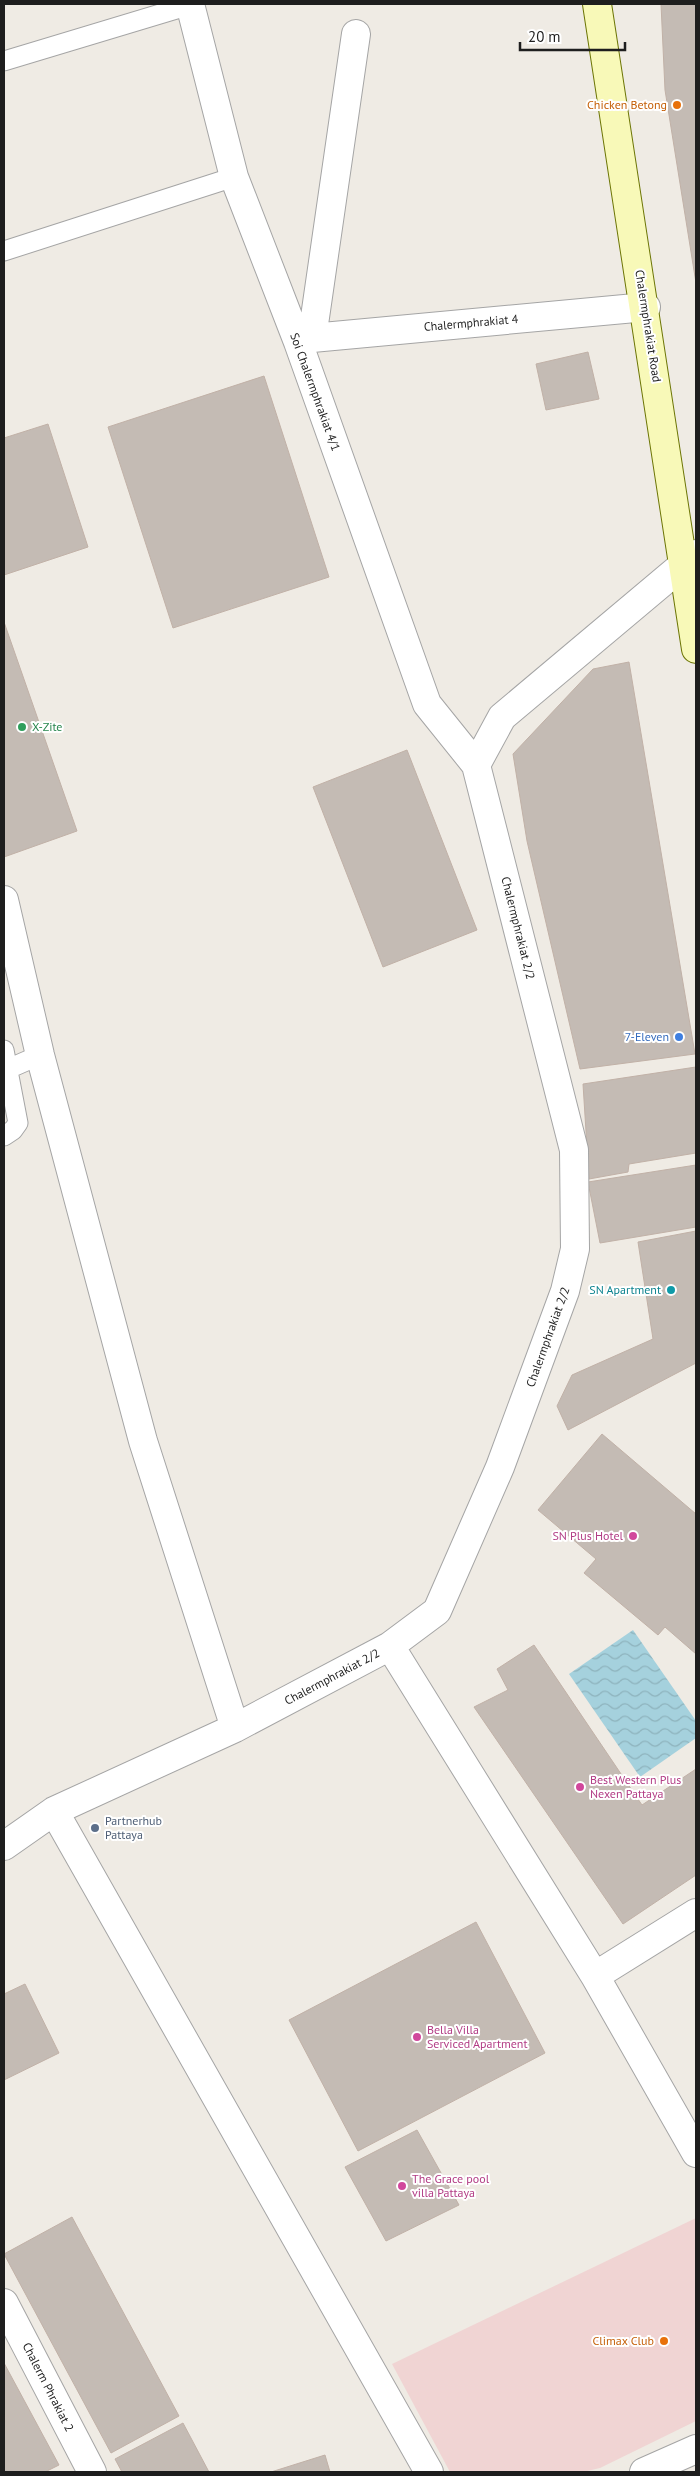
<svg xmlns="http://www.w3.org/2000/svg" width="700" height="2476" font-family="'PT Sans',sans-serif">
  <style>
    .commercial { fill: #f0d4d3 }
    .water { fill: url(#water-waves) }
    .building { fill: #c4bbb4; stroke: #c1b1a7 }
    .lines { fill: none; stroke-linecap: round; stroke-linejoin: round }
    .service-casing { stroke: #a5a5a5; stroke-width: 21 }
    .minor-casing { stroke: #a5a5a5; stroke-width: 30 }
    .secondary-casing { stroke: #6c7505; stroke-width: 30 }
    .service { stroke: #fff; stroke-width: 19 }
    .minor { stroke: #fff; stroke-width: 28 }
    .secondary { stroke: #f8f9b8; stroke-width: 28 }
    .food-dot { fill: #e8710a; stroke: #fff; stroke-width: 2 }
    .leisure-dot { fill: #2e9e5b; stroke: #fff; stroke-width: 2 }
    .shop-dot { fill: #3f7fe0; stroke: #fff; stroke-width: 2 }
    .culture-dot { fill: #0f9aa8; stroke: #fff; stroke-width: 2 }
    .hotel-dot { fill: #d1479c; stroke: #fff; stroke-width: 2 }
    .service-dot { fill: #5c6f8a; stroke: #fff; stroke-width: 2 }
    .labels { text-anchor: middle; stroke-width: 4; stroke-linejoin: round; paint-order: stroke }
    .food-label { font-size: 12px; fill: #c56008; stroke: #fff; text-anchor: end }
    .street-label { font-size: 12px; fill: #1e1e1e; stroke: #fff }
    .leisure-label { font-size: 12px; fill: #27864d; stroke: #fff; text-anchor: start }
    .shop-label { font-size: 12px; fill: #366cbe; stroke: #fff; text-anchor: end }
    .culture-label { font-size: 12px; fill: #0d838f; stroke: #fff; text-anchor: end }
    .hotel-label { font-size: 12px; fill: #b23c85; stroke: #fff; text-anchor: start }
    .service-label { font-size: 12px; fill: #4e5e75; stroke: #fff; text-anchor: start }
  </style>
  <defs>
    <pattern id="water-waves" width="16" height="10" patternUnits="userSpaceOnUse" patternTransform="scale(1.25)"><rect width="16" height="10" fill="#a5d1dd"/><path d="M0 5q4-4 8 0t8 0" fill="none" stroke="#8eb3bd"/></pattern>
  </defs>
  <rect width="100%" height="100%" fill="#efebe4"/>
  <path class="commercial" d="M696,2218v203l-96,47 -17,4h-133l-58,-108z"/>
  <path class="water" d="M633,1630l63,91v17l-56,39 -71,-103z"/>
  <path class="building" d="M661,4h35v279l-31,-193z
    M588,352l11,47 -53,11 -10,-46z
    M264,376l65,201 -156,51 -65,-201z
    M48,424l40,123 -84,28v-137z
    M4,622l73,209 -73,26z
    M629,662l66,392 -115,15 -53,-228 -14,-87 80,-85z
    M407,750l70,180 -94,37 -70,-180z
    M696,1067v86l-67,11 -1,8 -39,7 -6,-95z
    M696,1165v62l-96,16 -12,-61z
    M696,1231v132l-128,67 -11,-24 15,-31 81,-36 -15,-97z
    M602,1434l94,80v140l-31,-27 -7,8 -74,-62 12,-14 -58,-49z
    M534,1645l108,160 54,-36v106l-73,49 -149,-217 34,-17 -11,-21z
    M476,1922l69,131 -187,98 -69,-131z
    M25,1984l34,69 -55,27v-86z
    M417,2130l42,75 -73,36 -41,-74z
    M72,2217l107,199 -68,37 -107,-199z
    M4,2363l55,102 -14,7h-41z
    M183,2423l26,49h-87l-7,-13z
    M325,2455l5,17h-59z"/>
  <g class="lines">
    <defs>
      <path id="service" d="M4,61l186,-56
        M4,251l230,-74
        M4,1050l14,73 -5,7 -9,6
        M8,1069l32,-14"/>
      <path id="minor" d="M190,4l44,173 64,165 129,362 49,61
        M312,338l44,-304
        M298,342l14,-4 334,-31
        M4,900l36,155 103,386 92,287
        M390,1646l205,330 101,177
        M54,1811l375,661
        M4,1846l50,-35 181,-83 155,-82 47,-35 63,-144 65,-176 10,-42 -1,-99 -98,-385 26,-48 194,-163
        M595,1976l101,-63
        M4,2303l88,169
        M644,2472l52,-23"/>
      <path id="secondary" d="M597,4l99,645"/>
    </defs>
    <use href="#service" class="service-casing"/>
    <use href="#minor" class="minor-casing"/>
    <use href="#secondary" class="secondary-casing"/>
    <use href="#service" class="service"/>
    <use href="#minor" class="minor"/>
    <use href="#secondary" class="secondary"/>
  </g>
  <g class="food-dot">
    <circle cx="677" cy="105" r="5"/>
    <circle cx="664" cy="2341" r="5"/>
  </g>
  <circle class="leisure-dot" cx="22" cy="727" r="5"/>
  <circle class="shop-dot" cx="679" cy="1037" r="5"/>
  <circle class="culture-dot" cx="671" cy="1290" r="5"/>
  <g class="hotel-dot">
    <circle cx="633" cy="1536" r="5"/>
    <circle cx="580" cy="1787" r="5"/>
    <circle cx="417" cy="2037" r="5"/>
    <circle cx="402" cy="2186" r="5"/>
  </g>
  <circle class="service-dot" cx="95" cy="1828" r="5"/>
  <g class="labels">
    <g class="food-label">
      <text x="667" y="109">Chicken Betong</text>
      <text x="654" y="2345">Climax Club</text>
    </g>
    <g class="street-label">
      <text transform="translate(471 323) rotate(-5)" y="4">Chalermphrakiat 4</text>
      <text transform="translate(648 326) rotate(81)" y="4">Chalermphrakiat Road</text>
      <text transform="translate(315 392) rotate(70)" y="4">Soi Chalermphrakiat 4/1</text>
      <text transform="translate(518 928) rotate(76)" y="4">Chalermphrakiat 2/2</text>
      <text transform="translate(548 1337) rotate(-70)" y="4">Chalermphrakiat 2/2</text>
      <text transform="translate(332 1677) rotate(-28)" y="4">Chalermphrakiat 2/2</text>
      <text transform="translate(48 2387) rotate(63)" y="4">Chalerm Phrakiat 2</text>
    </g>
    <g class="leisure-label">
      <text x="32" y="731">X-Zite</text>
    </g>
    <g class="shop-label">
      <text x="669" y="1041">7-Eleven</text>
    </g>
    <g class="culture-label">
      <text x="661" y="1294">SN Apartment</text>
    </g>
    <g class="hotel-label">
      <text x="623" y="1540" text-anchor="end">SN Plus Hotel</text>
      <text x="590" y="1784">Best Western Plus<tspan x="590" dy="14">Nexen Pattaya</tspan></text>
      <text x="427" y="2034">Bella Villa<tspan x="427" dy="14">Serviced Apartment</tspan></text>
      <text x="412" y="2183">The Grace pool<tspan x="412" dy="14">villa Pattaya</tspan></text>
    </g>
    <g class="service-label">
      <text x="105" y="1825">Partnerhub<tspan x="105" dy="14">Pattaya</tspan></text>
    </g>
  </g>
  <rect width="700" height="2476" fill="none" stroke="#1e1e1e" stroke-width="10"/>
  <path d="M520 42v8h105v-8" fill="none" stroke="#1e1e1e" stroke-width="2.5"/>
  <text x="528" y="42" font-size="15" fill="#1e1e1e" stroke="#ffffff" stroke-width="4" paint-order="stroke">20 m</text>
</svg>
